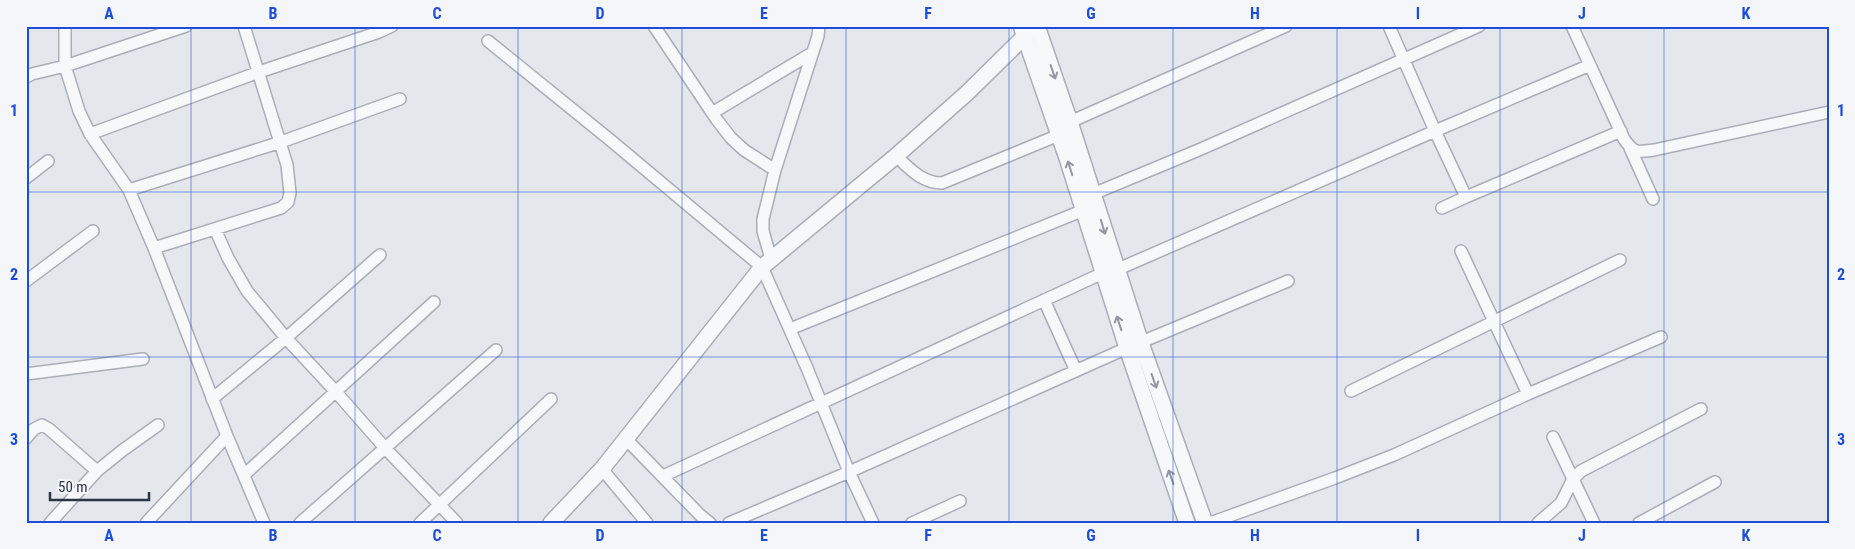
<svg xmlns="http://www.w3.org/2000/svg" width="1855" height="549" font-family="'Roboto Condensed',sans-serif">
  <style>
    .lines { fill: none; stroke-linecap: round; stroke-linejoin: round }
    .minor-casing { stroke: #a9aeb7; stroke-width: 14 }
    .tertiary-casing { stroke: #a9aeb7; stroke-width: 18 }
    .minor { stroke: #f7f8fa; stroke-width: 11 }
    .tertiary { stroke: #f7f8fa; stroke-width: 15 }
    .oneway { stroke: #9196a0 }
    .grid { fill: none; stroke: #1d4ed8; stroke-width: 1; stroke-opacity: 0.55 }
    .neatline { fill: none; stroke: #1d4ed8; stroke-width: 2 }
    .grid-label { font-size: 16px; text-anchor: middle; font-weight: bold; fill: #1d4ed8 }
  </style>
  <rect width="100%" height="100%" fill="#e4e7ec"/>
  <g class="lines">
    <defs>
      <path id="minor" d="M65,26v40l14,45 11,23 39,56 25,58 73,188 37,87
        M654,26l63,94 14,18 13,12 31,20
        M1572,26l52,113c10,15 14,13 30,11l175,-38
        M488,41l121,98 153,128 45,101 42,104 24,51
        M26,77l6,-3 33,-8 121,-40
        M712,113l100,-60
        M1070,122l216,-96
        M90,134l169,-62 120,-40 13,-6
        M1630,148l23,51
        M896,156c14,13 26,27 46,27l117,-48
        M26,178l22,-17
        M129,190l152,-48 119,-43
        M1093,194l108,-45 278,-123
        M1466,197l155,-66
        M1442,208l24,-11 -31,-66 155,-66
        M215,229l13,29 19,33 39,47 50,54 50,57 71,74
        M154,248l127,-40 7,-6 2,-9 -3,-28 -43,-139
        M1461,251l67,143
        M771,259l-8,-28v-12l12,-49 43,-134 1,-10
        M1116,270l319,-139 -46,-105
        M26,281l67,-50
        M1044,300l32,71
        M790,329l294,-119
        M26,374l117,-15
        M1351,391l269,-131
        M212,399l74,-61 94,-83
        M1553,437l41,86
        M26,438l8,-9 8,-4 7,4 48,42
        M626,439l74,76 10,8
        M602,469l45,54
        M244,475l190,-173
        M663,476l440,-203
        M50,523l47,-52 26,-21 35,-25
        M146,523l81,-87
        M300,523l196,-173
        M420,523l131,-124
        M729,523l120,-51 278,-124 161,-67
        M912,523l48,-22
        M1210,523l125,-45 59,-23 134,-61 133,-57
        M1538,523l23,-20 12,-24 8,-8 120,-62
        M1639,523l76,-41"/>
      <path id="tertiary" d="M1037,26l33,96 71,221 64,180
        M1022,29l45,129 60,190 60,175
        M551,523l51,-54 160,-202 134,-111 71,-63 58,-57 7,-10"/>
    </defs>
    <use href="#minor" class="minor-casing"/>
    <use href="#tertiary" class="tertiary-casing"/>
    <use href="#minor" class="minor"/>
    <use href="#tertiary" class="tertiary"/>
  </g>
  <defs><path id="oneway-shaft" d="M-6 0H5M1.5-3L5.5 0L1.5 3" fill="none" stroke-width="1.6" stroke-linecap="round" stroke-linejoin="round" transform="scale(1.25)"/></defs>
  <g class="oneway">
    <use href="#oneway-shaft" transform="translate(1053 72) rotate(71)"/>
    <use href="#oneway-shaft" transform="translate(1070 168) rotate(-108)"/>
    <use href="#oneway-shaft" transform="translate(1103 227) rotate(73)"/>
    <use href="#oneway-shaft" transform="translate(1119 323) rotate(-108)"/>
    <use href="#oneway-shaft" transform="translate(1154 381) rotate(71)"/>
    <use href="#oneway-shaft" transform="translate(1171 477) rotate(-109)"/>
  </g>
  <path class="grid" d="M191,26v497M355,26v497M518,26v497M682,26v497M846,26v497M1009,26v497M1173,26v497M1337,26v497M1500,26v497M1664,26v497M26,192h1803M26,357h1803"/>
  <rect width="1855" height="549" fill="none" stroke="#f4f6f9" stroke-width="55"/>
  <path d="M50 492v8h99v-8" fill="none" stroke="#2b3445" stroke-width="2.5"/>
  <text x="58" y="492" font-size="15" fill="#2b3445" stroke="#f4f6f9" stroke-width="4" paint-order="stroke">50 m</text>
  <rect x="28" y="28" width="1800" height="494" class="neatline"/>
  <g class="grid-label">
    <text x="109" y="19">A</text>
    <text x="273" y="19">B</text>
    <text x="437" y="19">C</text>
    <text x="600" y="19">D</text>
    <text x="764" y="19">E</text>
    <text x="928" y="19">F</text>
    <text x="1091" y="19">G</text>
    <text x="1255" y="19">H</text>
    <text x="1418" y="19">I</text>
    <text x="1582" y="19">J</text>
    <text x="1746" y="19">K</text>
    <text x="14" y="116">1</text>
    <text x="1841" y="116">1</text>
    <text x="14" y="280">2</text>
    <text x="1841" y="280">2</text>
    <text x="14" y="445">3</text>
    <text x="1841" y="445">3</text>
    <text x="109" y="541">A</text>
    <text x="273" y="541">B</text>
    <text x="437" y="541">C</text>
    <text x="600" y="541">D</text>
    <text x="764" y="541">E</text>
    <text x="928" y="541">F</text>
    <text x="1091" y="541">G</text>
    <text x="1255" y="541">H</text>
    <text x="1418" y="541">I</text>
    <text x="1582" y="541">J</text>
    <text x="1746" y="541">K</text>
  </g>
</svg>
